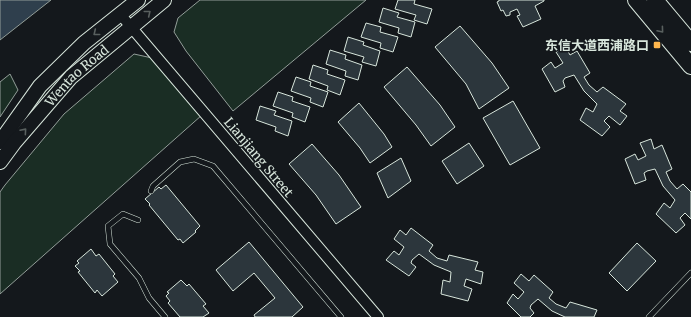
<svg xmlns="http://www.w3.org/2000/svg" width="691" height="317" font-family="Merriweather,'Noto Sans SC',serif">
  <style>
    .green { fill: #1a2d24; stroke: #939e99 }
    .water { fill: #2f3f4d; stroke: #939e99 }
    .building { fill: #2c363c; stroke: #d8e6dc }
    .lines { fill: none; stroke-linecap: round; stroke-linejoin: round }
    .service-casing { stroke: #d8e6dc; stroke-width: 6 }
    .minor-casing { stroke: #d8e6dc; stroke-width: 12 }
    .secondary-casing { stroke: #d8e6dc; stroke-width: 16 }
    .primary-casing { stroke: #d8e6dc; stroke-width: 18 }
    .service { stroke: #14181c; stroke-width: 5 }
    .minor { stroke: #14181c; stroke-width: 10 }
    .secondary { stroke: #14181c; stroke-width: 14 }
    .primary { stroke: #14181c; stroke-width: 16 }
    .oneway { stroke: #59605f }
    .poi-dot { fill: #ffb74d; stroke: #14181c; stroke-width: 1.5 }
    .labels { text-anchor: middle; stroke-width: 3; stroke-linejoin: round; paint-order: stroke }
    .poi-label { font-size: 13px; font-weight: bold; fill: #d8e6dc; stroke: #14181c; text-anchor: end }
    .street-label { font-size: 13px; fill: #d8e6dc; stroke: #14181c }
  </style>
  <rect width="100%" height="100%" fill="#14181c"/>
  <path class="green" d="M200,0h166l-133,111 -47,-60 -12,-19 4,-14z
    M134,54l18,4 50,57 -202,179v-102l5,-7 59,-71z
    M10,74l8,16 -18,27v-35z"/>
  <path class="water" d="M0,0h51l-51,40z"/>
  <path class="building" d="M398,0h17l-1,4 18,5 -5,15 -13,-4 2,-5 -21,-6z
    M499,0h45v1l-9,5 6,13 -18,8 -6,-11 3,-1 -3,-6 -7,3v3l-4,1 -3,-6 -2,1 -4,-9 2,-1z
    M383,8l16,5 -2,4 18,5 -4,15 -13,-4 1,-5 -20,-6z
    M366,23l15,4 -1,5 18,5 -5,15 -13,-4 1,-5 -20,-6z
    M460,26l32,37 17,25 -30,21 -13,-25 -31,-37z
    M348,37l16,5 -1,3 17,6 -4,15 -14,-4 2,-5 -20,-6z
    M565,46l5,9 7,-4 13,22 -6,4 5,8 8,7 6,-5 23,17 -6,7 7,5 -7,9 -11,-9 -5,5 6,6 -8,9 -22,-16 6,-12 7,4 4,-8 -13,-13 -10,-16 -9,3 -2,3 2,6 -10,5 -13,-23 9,-7 4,6 8,-5 -7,-11z
    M330,50l16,5 -1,4 17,6 -4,15 -13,-4 1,-5 -20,-7z
    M313,65l15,5 -1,4 18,6 -5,15 -13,-5 1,-4 -19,-7z
    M407,67l33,38 15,22 -24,19 -15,-21 -32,-38z
    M296,77l15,5 -1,4 18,6 -5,15 -13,-5 1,-4 -20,-7z
    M278,92l15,5 -1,4 18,6 -5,15 -13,-5 1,-4 -20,-7z
    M513,101l27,47 -30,17 -27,-47z
    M359,103l25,31 8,13 -22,16 -10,-15 -22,-26z
    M260,106l16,5 -2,4 18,6 -4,15 -13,-5 1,-4 -20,-7z
    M651,139l3,10 8,-4 10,24 -6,3 4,9 7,8 6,-5 8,8v27l-6,-6 -5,5 5,7 -9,8 -20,-19 8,-11 6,5 5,-8 -12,-14 -8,-17 -8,2 -3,2 2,7 -11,4 -10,-25 10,-5 3,6 8,-4 -6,-13z
    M469,143l15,23 -27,18 -15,-23z
    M312,144l27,31 22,32 -25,17 -20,-29 -27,-31z
    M401,158l10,23 -23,17 -11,-25z
    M166,185l34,41 -5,5 1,1 -13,11 -3,-4 -2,1 -29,-35 1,-1 -5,-5 14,-12 2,2z
    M411,228l22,17 -4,6 8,7 10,3 2,-6 29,7 -3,8 8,2 -2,12 -15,-5 -2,7 8,3 -4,12 -27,-7 2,-14 7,2 1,-10 -17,-7 -15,-11 -7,6 -1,3 5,4 -7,9 -23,-16 8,-9 5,4 5,-8 -10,-8 6,-9 6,5z
    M249,242l54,65 -11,10h-37l-1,-2 21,-17 -21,-25 -21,18 -17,-21z
    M637,243l19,18 -29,30 -18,-18z
    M91,249l5,7 3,-2 16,20 -2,2 5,6 -16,14 -5,-6 -2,3 -17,-21 2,-1 -5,-5 4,-3 -2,-2z
    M521,274l8,7 5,-6 19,17 -4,6 7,6 10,4 4,-6 27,8 -3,7h-29l-13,-6 -14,-12 -7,6 -1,3 4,5 -4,4h-9l-14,-14 6,-9 5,5 6,-7 -10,-9z
    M181,280l6,6 2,-2 17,20 -3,2 6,7 -6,4h-23l-12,-14 2,-2 -4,-5 3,-3 -2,-1z"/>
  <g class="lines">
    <defs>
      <path id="service" d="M151,191l2,-5 27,-24 14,-3 19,7 128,151
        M138,220l-15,-6 -15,12 2,18 29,34 10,20 16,19
        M649,317l42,-44"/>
      <path id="minor" d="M120,14l258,303"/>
      <g id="secondary">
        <path d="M0,142l40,-56 44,-43 54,-43"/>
        <path id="s1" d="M0,162l14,-19 57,-66 93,-77"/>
      </g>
      <path id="primary" d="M636,0l55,66
        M655,0l36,43"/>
    </defs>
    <use href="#service" class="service-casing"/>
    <use href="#minor" class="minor-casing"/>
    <use href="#secondary" class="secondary-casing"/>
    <use href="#primary" class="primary-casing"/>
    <use href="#service" class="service"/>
    <use href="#minor" class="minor"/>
    <use href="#secondary" class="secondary"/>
    <use href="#primary" class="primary"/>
  </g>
  <defs><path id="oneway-chevron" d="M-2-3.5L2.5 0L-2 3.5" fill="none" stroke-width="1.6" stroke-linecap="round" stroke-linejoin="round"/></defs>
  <g class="oneway">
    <use href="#oneway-chevron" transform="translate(148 13) rotate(-39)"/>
    <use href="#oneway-chevron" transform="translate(661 30) rotate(50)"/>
    <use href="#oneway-chevron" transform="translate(96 33) rotate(141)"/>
    <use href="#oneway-chevron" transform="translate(24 131) rotate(-49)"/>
  </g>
  <rect class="poi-dot" x="653" y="41" width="8" height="8" rx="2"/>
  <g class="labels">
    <g class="poi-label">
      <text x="649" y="50">东信大道西浦路口</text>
    </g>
    <g class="street-label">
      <text dy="5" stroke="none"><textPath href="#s1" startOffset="116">Wentao Road</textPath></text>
      <text transform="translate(259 157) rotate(50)" y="5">Lianjiang Street</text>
    </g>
  </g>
</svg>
